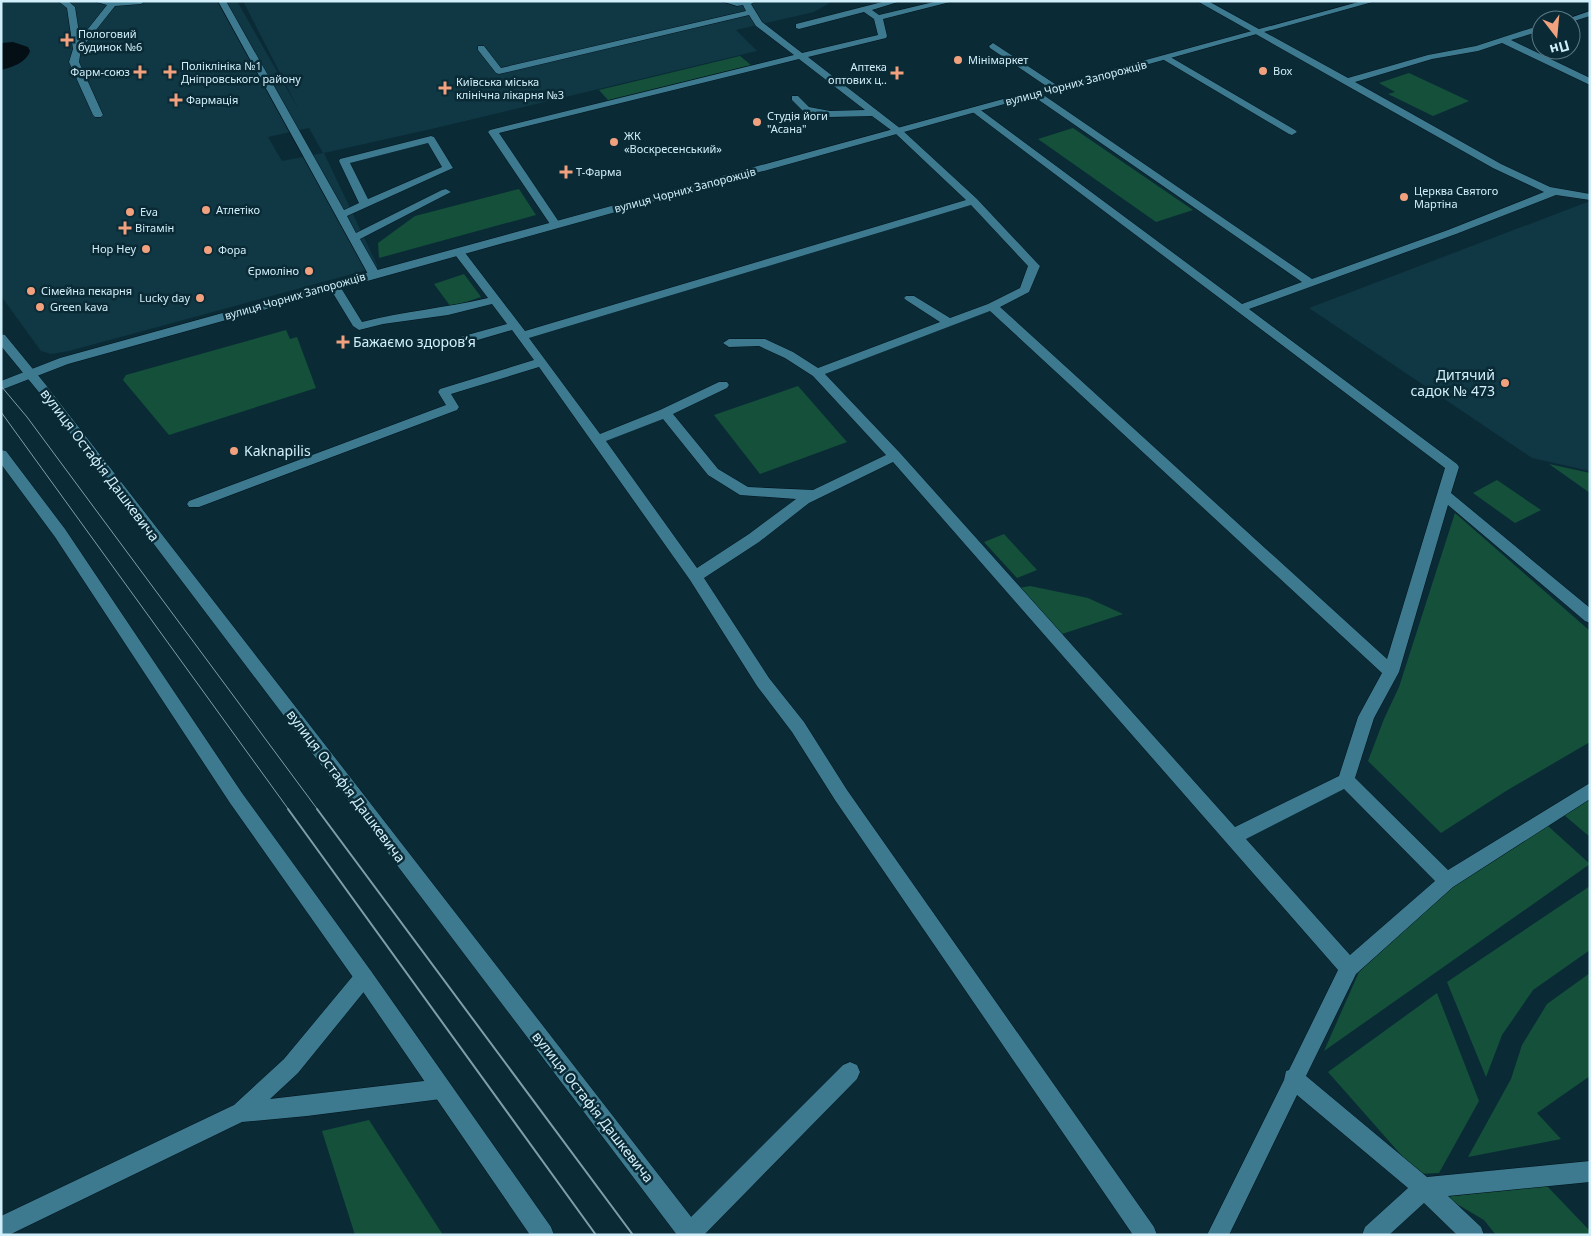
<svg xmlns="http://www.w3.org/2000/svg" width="1591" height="1236" font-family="'Noto Sans',sans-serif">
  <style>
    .built { fill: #103744; fill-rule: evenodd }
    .green { fill: #14503a }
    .water { fill: #030f14 }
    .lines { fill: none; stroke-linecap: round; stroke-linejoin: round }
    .lane-casing { stroke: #021219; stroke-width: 1 }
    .street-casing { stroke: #021219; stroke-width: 1 }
    .secondary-casing { stroke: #021219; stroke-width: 1 }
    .lane { fill: #3d798f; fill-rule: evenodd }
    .street { fill: #3d798f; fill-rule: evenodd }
    .secondary { fill: #3d798f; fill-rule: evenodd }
    .tram-far1 { stroke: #7f9eaa; stroke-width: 1 }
    .tram { stroke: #7f9eaa; stroke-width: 2 }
    .poi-dot { fill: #f2a17e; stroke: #0a2b36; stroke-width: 2 }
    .labels { text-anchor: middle; stroke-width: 5; stroke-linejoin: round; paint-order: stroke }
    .far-poi-label { font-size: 11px; fill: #d1effb; stroke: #0a2b36; text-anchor: start }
    .far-street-label { font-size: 11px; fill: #d1effb; stroke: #0a2b36 }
    .poi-label { font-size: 14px; fill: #d1effb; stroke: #0a2b36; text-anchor: start }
    .street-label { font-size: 14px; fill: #d1effb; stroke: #0a2b36 }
  </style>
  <rect width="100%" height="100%" fill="#0a2b36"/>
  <path class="built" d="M1,1h236l62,109 -56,-109h590l-19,11 -78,18 21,21 -317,76 -116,26 54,114 -309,84 -18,3 -10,-3 -40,-55zM309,128l14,25 -41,8 -14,-24z
    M1590,201v270l-58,-13 -223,-150z"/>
  <path class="green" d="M740,56l11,9 -143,35 -9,-10z
    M1409,73l60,28 -36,15 -45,-22 7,-2 -16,-9z
    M1073,128l120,82 -37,12 -118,-83z
    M519,189l17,26 -157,43 -1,-15 37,-27z
    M464,274l17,23 -30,10 -17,-23z
    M286,330l4,9 7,-2 19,51 -147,47 -46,-55 3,-5z
    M798,386l49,56 -87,32 -46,-59z
    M1549,464l41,9v20z
    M1497,480l44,30 -26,13 -42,-30z
    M1455,513l135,118v111l-84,49 -65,42 -73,-72 16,-42 15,-32z
    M1004,534l33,36 -20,8 -33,-36z
    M1030,586l58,12 35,16 -61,20 -43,-46z
    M1590,798v39l-26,-22z
    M1548,826l42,38 -266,187 35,-79 93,-85z
    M1590,886v64l-57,40 -31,45 -16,42 -39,-95z
    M1590,973v103l-53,37 24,26 -93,18 43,-78 11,-34 25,-41z
    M1437,993l42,108 -40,72 -21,1 -90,-102z
    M369,1120l74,115h-88l-33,-104z
    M1546,1185l44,46v4h-94l-12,-15 -39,-23z"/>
  <path class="water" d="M13,42l15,5 2,4c-4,12 -18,16 -29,19v-27z"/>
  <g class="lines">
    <defs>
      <path id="lane" d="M58,1h10l7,6 5,32 27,-34 -14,-4h52l-4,3 -26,2 -34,43 -2,13 24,53 -2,2h-6l-2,-2 -24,-53 4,-13 -6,-41z
        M218,1h8l118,209 15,-7 -20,-42 1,-2 91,-23 3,1 19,31 -106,48 9,17 86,-43 4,-1 5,3 -91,47 20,35 -2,2 -4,1 -6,-3zM428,143l14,24 -74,32 -18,-36z
        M721,1h35l-5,3 11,18 40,31 76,-18 -4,-16 -10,-7 -65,17 -3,-1v-4l90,-23h15l-29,9 7,5 59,-14h16l-71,18 4,17 -1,2 -78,19 93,72 76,70 61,65 2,2 -11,26 -29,15 387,352 58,-191 -475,-358 5,-3 3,1 264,196 60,-22 -269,-186v-4h6l273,187 136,-49 96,-38 -51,-24 -296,-167h11l140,77 80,-23 48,-9 65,-21v6l-30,9 79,38v7l-88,-42 -24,8 -46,8 -77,23 146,82 49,23 40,7v6l-34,-5 -100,39 -207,75 208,155 2,3 -8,26 139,115v15l-5,-2 -137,-116 -49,167 -25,46 -19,60 93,92 142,-87v16l-137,88 -97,87 -50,102 121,101 163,-16v21l-142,14 33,31 3,8h-27l-33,-32 -35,32h-27l3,-8 43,-39 -111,-93 -68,140h-22l77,-155 2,-9 3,-1 49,-100 -445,-508 -84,41 -50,39 -55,36 65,100 35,44 43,68 307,437 3,8h-24l-298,-435 -43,-68 -35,-46 -67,-106 -151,-213 -88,27 8,13 -2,3 -258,97h-10l-2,-3 2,-3 257,-96 -8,-13 2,-3 94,-29 -22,-30 -48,14 -4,-1 -2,-3 2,-3 47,-13 -15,-20 -44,11 -65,9 -24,6 -6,-4 -25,-41 2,-2h8l24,39c42,-11 84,-14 126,-24l-35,-46 2,-2h8l62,81 441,-131 -71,-67 -23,-17 -42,1 -27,-6 -11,-11v-4h6l11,11 21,4 35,-1 -66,-51 -300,74 62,92 -1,2h-8l-64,-95 2,-2 304,-75 -38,-29 -7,-11 -250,59 -3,-1 -18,-23v-4h6l17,22 245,-57 -3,-6 -6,1zM971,205l57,61 -8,22 -32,16 -38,14 -36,-22h-8l-2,2 2,2 34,22 -122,46 -25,-16 -28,-13h-36l-6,4 6,4 30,-1 26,12 28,18 73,79 -73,35 -65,-3 -30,-18 -45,-55 54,-26 2,-3 -2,-3h-8l-59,28 -60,24 -71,-96zM990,311l392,362 -24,44 -19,59 -104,51 -335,-374 -75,-79zM663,419l45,56 32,20 56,4 -47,35 -52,34 -91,-127zM1344,789l91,92 -85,74 -104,-116z
        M1590,11v5l-19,6v-2h-7z
        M993,43l65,43v4h-6l-62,-42 -1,-2z
        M1167,55l128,75 2,2 -5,3 -3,-1 -125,-74v-4z
        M364,968l7,3 2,6 -2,6 -73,90 -28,26 171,-20 7,3 3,7 -3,7 -7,3 -134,17 -65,6 -233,113h-8v-19l233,-111 50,-46 73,-88z
        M850,1062l7,3 3,7 -3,7 -153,156h-25l3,-9 161,-161z"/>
      <path id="street" d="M1362,1h14l-1308,363 -67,26v-9l59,-23 310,-86z"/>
      <path id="secondary" d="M1,334l4,1 41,50 653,842 3,8h-25l-639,-844 -37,-45z
        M1,450l5,1 59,78 177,264 129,178 180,256 3,8h-24l-173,-252 -127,-180 -175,-266 -54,-73z"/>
    </defs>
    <use href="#lane" class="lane-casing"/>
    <use href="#street" class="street-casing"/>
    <use href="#secondary" class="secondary-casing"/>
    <use href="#lane" class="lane"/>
    <use href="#street" class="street"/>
    <use href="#secondary" class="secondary"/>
    <path class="tram-far1" d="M1,386l26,31 291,393
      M1,412l288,398"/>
    <path class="tram" d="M288,809l308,426
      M317,809l316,426"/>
  </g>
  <g class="poi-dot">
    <path d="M64.5 32.5h5v5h5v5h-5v5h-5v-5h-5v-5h5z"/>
    <circle cx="958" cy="60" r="5"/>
    <circle cx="1263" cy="71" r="5"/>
    <path d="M137.5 64.5h5v5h5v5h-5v5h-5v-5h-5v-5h5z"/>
    <path d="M167.5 64.5h5v5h5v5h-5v5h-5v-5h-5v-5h5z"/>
    <path d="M894.5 65.5h5v5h5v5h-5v5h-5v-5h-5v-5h5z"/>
    <path d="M442.5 80.5h5v5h5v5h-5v5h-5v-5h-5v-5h5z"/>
    <path d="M173.5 92.5h5v5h5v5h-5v5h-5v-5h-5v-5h5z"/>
    <circle cx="757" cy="122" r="5"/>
    <circle cx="614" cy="142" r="5"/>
    <path d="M563.5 164.5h5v5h5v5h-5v5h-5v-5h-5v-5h5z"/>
    <circle cx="1404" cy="197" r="5"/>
    <circle cx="206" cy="210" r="5"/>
    <circle cx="130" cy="212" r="5"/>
    <path d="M122.5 220.5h5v5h5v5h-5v5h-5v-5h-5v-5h5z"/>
    <circle cx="146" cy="249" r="5"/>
    <circle cx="208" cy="250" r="5"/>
    <circle cx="309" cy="271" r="5"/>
    <circle cx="31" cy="291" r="5"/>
    <circle cx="200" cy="298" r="5"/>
    <circle cx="40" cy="307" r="5"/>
    <path d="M340.5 334.5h5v5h5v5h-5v5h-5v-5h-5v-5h5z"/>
    <circle cx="1505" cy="383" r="5"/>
    <circle cx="234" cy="451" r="5"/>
  </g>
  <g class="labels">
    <g class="far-poi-label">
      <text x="78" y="38">Пологовий<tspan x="78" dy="13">будинок №6</tspan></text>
      <text x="968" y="64">Мінімаркет</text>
      <text x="181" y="70">Поліклініка №1<tspan x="181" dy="13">Дніпровського району</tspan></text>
      <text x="887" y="71" text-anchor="end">Аптека<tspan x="887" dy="13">оптових ц‥</tspan></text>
      <text x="1273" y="75">Box</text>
      <text x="130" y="76" text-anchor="end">Фарм-союз</text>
      <text x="456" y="86">Київська міська<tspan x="456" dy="13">клінічна лікарня №3</tspan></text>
      <text x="186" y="104">Фармація</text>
      <text x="767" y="120">Студія йоги<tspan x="767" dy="13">"Асана"</tspan></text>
      <text x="624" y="140">ЖК<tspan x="624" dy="13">«Воскресенський»</tspan></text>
      <text x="576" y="176">Т-Фарма</text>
      <text x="1414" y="195">Церква Святого<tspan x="1414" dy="13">Мартіна</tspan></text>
      <text x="216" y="214">Атлетіко</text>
      <text x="140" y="216">Eva</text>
      <text x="135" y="232">Вітамін</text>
      <text x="136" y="253" text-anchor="end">Hop Hey</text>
      <text x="218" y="254">Фора</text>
      <text x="299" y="275" text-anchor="end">Єрмоліно</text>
      <text x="41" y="295">Сімейна пекарня</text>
      <text x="190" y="302" text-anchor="end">Lucky day</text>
      <text x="50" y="311">Green kava</text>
    </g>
    <g class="far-street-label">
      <text transform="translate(1076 83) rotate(-15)" y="4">вулиця Чорних Запорожців</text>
      <text transform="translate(685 190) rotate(-15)" y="4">вулиця Чорних Запорожців</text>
      <text transform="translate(295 296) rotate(-16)" y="4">вулиця Чорних Запорожців</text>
    </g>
    <g class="poi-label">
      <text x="353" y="347">Бажаємо здоровʼя</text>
      <text x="1495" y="380" text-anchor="end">Дитячий<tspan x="1495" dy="16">садок № 473</tspan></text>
      <text x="244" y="456">Kaknapilis</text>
    </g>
    <g class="street-label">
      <text transform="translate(100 465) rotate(53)" y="5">вулиця Остафія Дашкевича</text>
      <text transform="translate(346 786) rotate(53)" y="5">вулиця Остафія Дашкевича</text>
      <text transform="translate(593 1107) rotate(52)" y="5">вулиця Остафія Дашкевича</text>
    </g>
  </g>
  <rect width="1591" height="1236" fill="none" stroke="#d1effb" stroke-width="5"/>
  <g transform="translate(1556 35) rotate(164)"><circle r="24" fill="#0a2b36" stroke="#5a7985"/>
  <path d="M0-4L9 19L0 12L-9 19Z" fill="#f2a17e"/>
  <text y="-8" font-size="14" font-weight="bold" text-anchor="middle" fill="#d1effb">Пн</text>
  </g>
</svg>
